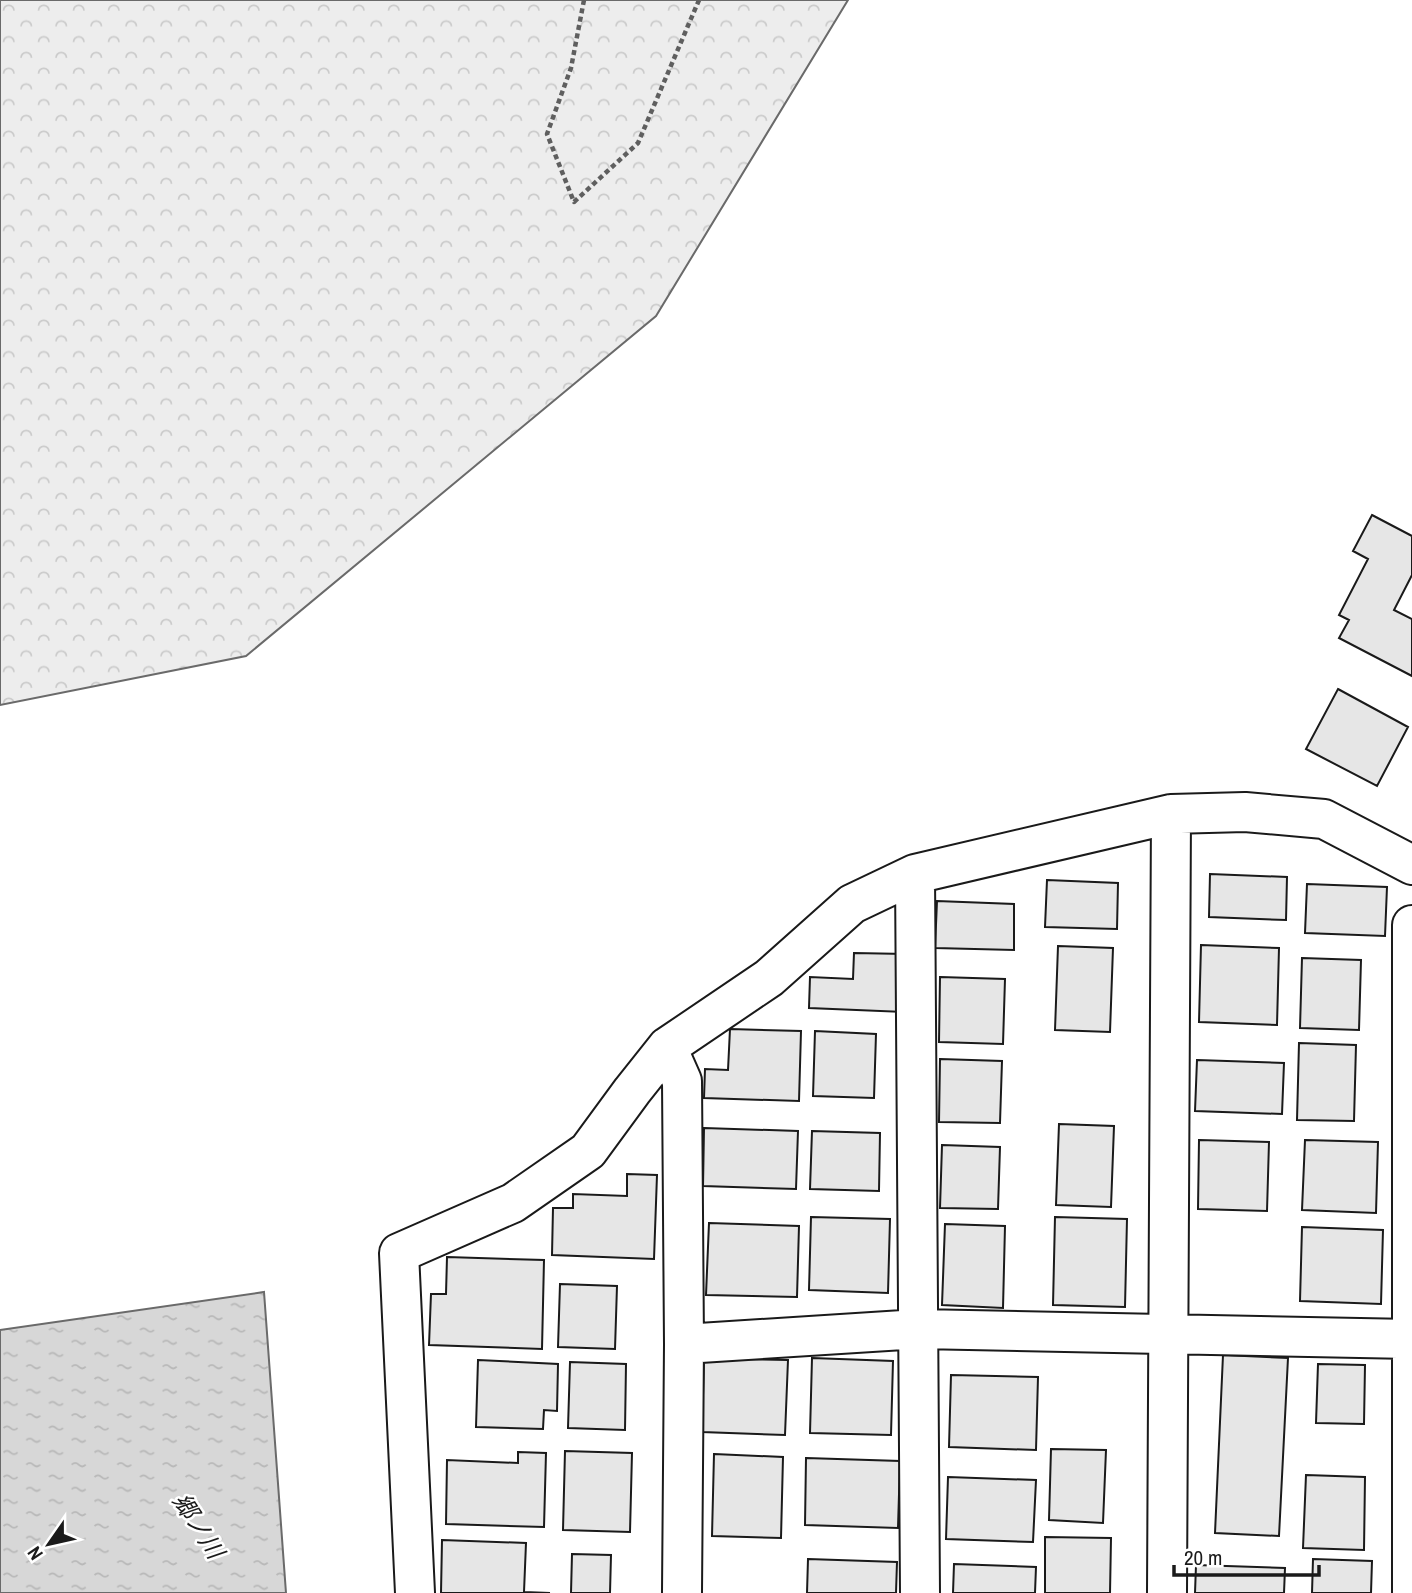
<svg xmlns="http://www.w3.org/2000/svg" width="1412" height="1593" font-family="'Archivo Narrow','Noto Sans JP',sans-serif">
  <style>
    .forest { fill: url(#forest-crowns); stroke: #6a6a6a; stroke-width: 2 }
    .water { fill: url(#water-ripples); stroke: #6a6a6a; stroke-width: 2 }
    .building { fill: #e6e6e6; stroke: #1a1a1a; stroke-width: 2 }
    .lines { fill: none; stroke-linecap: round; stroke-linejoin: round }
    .street-casing { stroke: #1a1a1a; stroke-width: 42 }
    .path { stroke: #5f5f5f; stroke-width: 4.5; stroke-dasharray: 5 3.5; stroke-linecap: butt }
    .street { stroke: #fff; stroke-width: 38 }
    .labels { text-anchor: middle; stroke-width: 5; stroke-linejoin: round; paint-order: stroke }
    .water-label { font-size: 24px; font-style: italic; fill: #1a1a1a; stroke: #fff }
  </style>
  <defs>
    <pattern id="forest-crowns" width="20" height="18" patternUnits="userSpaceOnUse" patternTransform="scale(1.75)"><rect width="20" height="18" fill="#ededed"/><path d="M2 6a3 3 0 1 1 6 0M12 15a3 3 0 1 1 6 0" fill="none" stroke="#cbcbcb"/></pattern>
    <pattern id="water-ripples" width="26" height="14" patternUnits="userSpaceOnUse" patternTransform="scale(1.75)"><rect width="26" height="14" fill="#d7d7d7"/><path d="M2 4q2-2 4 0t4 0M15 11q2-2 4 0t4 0" fill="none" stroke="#b8b8b8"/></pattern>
  </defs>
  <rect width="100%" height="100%" fill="#fff"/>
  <path class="forest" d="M0,0h848l-192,316 -410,340 -246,49z"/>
  <path class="water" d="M264,1292l22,301h-286v-263z"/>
  <path class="building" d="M1372,515l40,21v39l-18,35 18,9v57l-73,-38 10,-18 -10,-5 29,-56 -15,-8z
    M1338,689l70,38 -31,59 -71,-37z
    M1210,874l77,3 -1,43 -77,-3z
    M1047,880l71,3 -1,46 -72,-2z
    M1307,884l80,3 -2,49 -80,-3z
    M937,901l77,3v46l-79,-2z
    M1201,945l78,3 -2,77 -78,-3z
    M1058,946l55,2 -3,84 -55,-2z
    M854,953l52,1 -2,58 -95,-4 1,-31 43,2z
    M1302,958l59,2 -2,70 -59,-2z
    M940,977l65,2 -2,65 -64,-2z
    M730,1029l71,2 -2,70 -95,-3 1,-29 23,1z
    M815,1031l61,3 -2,64 -61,-2z
    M1299,1043l57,2 -2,76 -57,-1z
    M940,1059l62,2 -2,62 -61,-1z
    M1197,1060l87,3 -2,51 -87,-3z
    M1059,1124l55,2 -3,81 -55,-2z
    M704,1128l94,3 -2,58 -93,-3z
    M812,1131l68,2 -1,58 -69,-2z
    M1199,1140l70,2 -2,69 -69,-2z
    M1305,1140l73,2 -2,71 -74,-3z
    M942,1145l58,2 -2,62 -58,-1z
    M627,1174l30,1 -3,84 -102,-4 1,-47h20v-14l54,2z
    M811,1217l79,2 -2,74 -79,-3z
    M1055,1217l72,2 -2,88 -72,-2z
    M709,1223l90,3 -2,71 -91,-2z
    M945,1224l60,2 -2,82 -61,-3z
    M1302,1227l81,3 -2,74 -81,-3z
    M447,1257l97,3 -2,89 -113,-4 2,-51h15z
    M560,1284l57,2 -2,63 -57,-2z
    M1223,1355l65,3 -9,178 -64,-3z
    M704,1358l84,2 -3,75 -83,-3z
    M812,1358l81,3 -2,74 -81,-2z
    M478,1360l80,4 -1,47 -13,-1 -1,19 -67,-2z
    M570,1362l56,2 -1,66 -57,-2z
    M1318,1364l47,1 -1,59 -48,-1z
    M951,1375l87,2 -2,73 -87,-3z
    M1051,1449l55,1 -3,73 -54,-3z
    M565,1451l67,2 -2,79 -67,-2z
    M518,1452l28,1 -2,74 -98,-3 1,-64 71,3z
    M714,1454l69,3 -2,81 -69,-2z
    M806,1458l94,3 -2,67 -93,-3z
    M1306,1475l59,2 -1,73 -61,-2z
    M948,1477l88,3 -3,62 -87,-3z
    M1045,1537l66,1 -1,55h-65z
    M442,1540l84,3 -2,49 26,1h-109z
    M572,1554l39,1 -1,38h-39z
    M808,1559l89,3 -1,31h-89z
    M1313,1559l59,2 -1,32h-59z
    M954,1564l82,3 -1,26h-82z
    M1196,1565l89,3 -1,25h-89z"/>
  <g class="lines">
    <defs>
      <path id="street" d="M915,874l5,719
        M667,1047l15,34 2,263 -2,249
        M684,1344l235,-15 492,10
        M415,1593l-16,-340 114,-50 75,-52 44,-60 35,-44 102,-69 83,-74 63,-30 256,-60 74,-2 79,7 88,46
        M1167,1593l4,-779
        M1412,1593v-668"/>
    </defs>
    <use href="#street" class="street-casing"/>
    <path class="path" d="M584,0l-13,68 -24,66 27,68 64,-59 61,-143"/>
    <use href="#street" class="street"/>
  </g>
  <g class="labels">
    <g class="water-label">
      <text transform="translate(198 1526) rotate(57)" y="8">郷ノ川</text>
    </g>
  </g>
  <g transform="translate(49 1544) rotate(236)" stroke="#ffffff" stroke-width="5" paint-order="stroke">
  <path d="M0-5L12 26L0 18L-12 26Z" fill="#1a1a1a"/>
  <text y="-10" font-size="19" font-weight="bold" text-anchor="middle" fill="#1a1a1a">N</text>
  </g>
  <path d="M1174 1565v10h145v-10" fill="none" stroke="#1a1a1a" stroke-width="3.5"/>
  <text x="1184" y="1565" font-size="21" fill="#1a1a1a" stroke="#ffffff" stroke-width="5" paint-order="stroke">20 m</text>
</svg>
